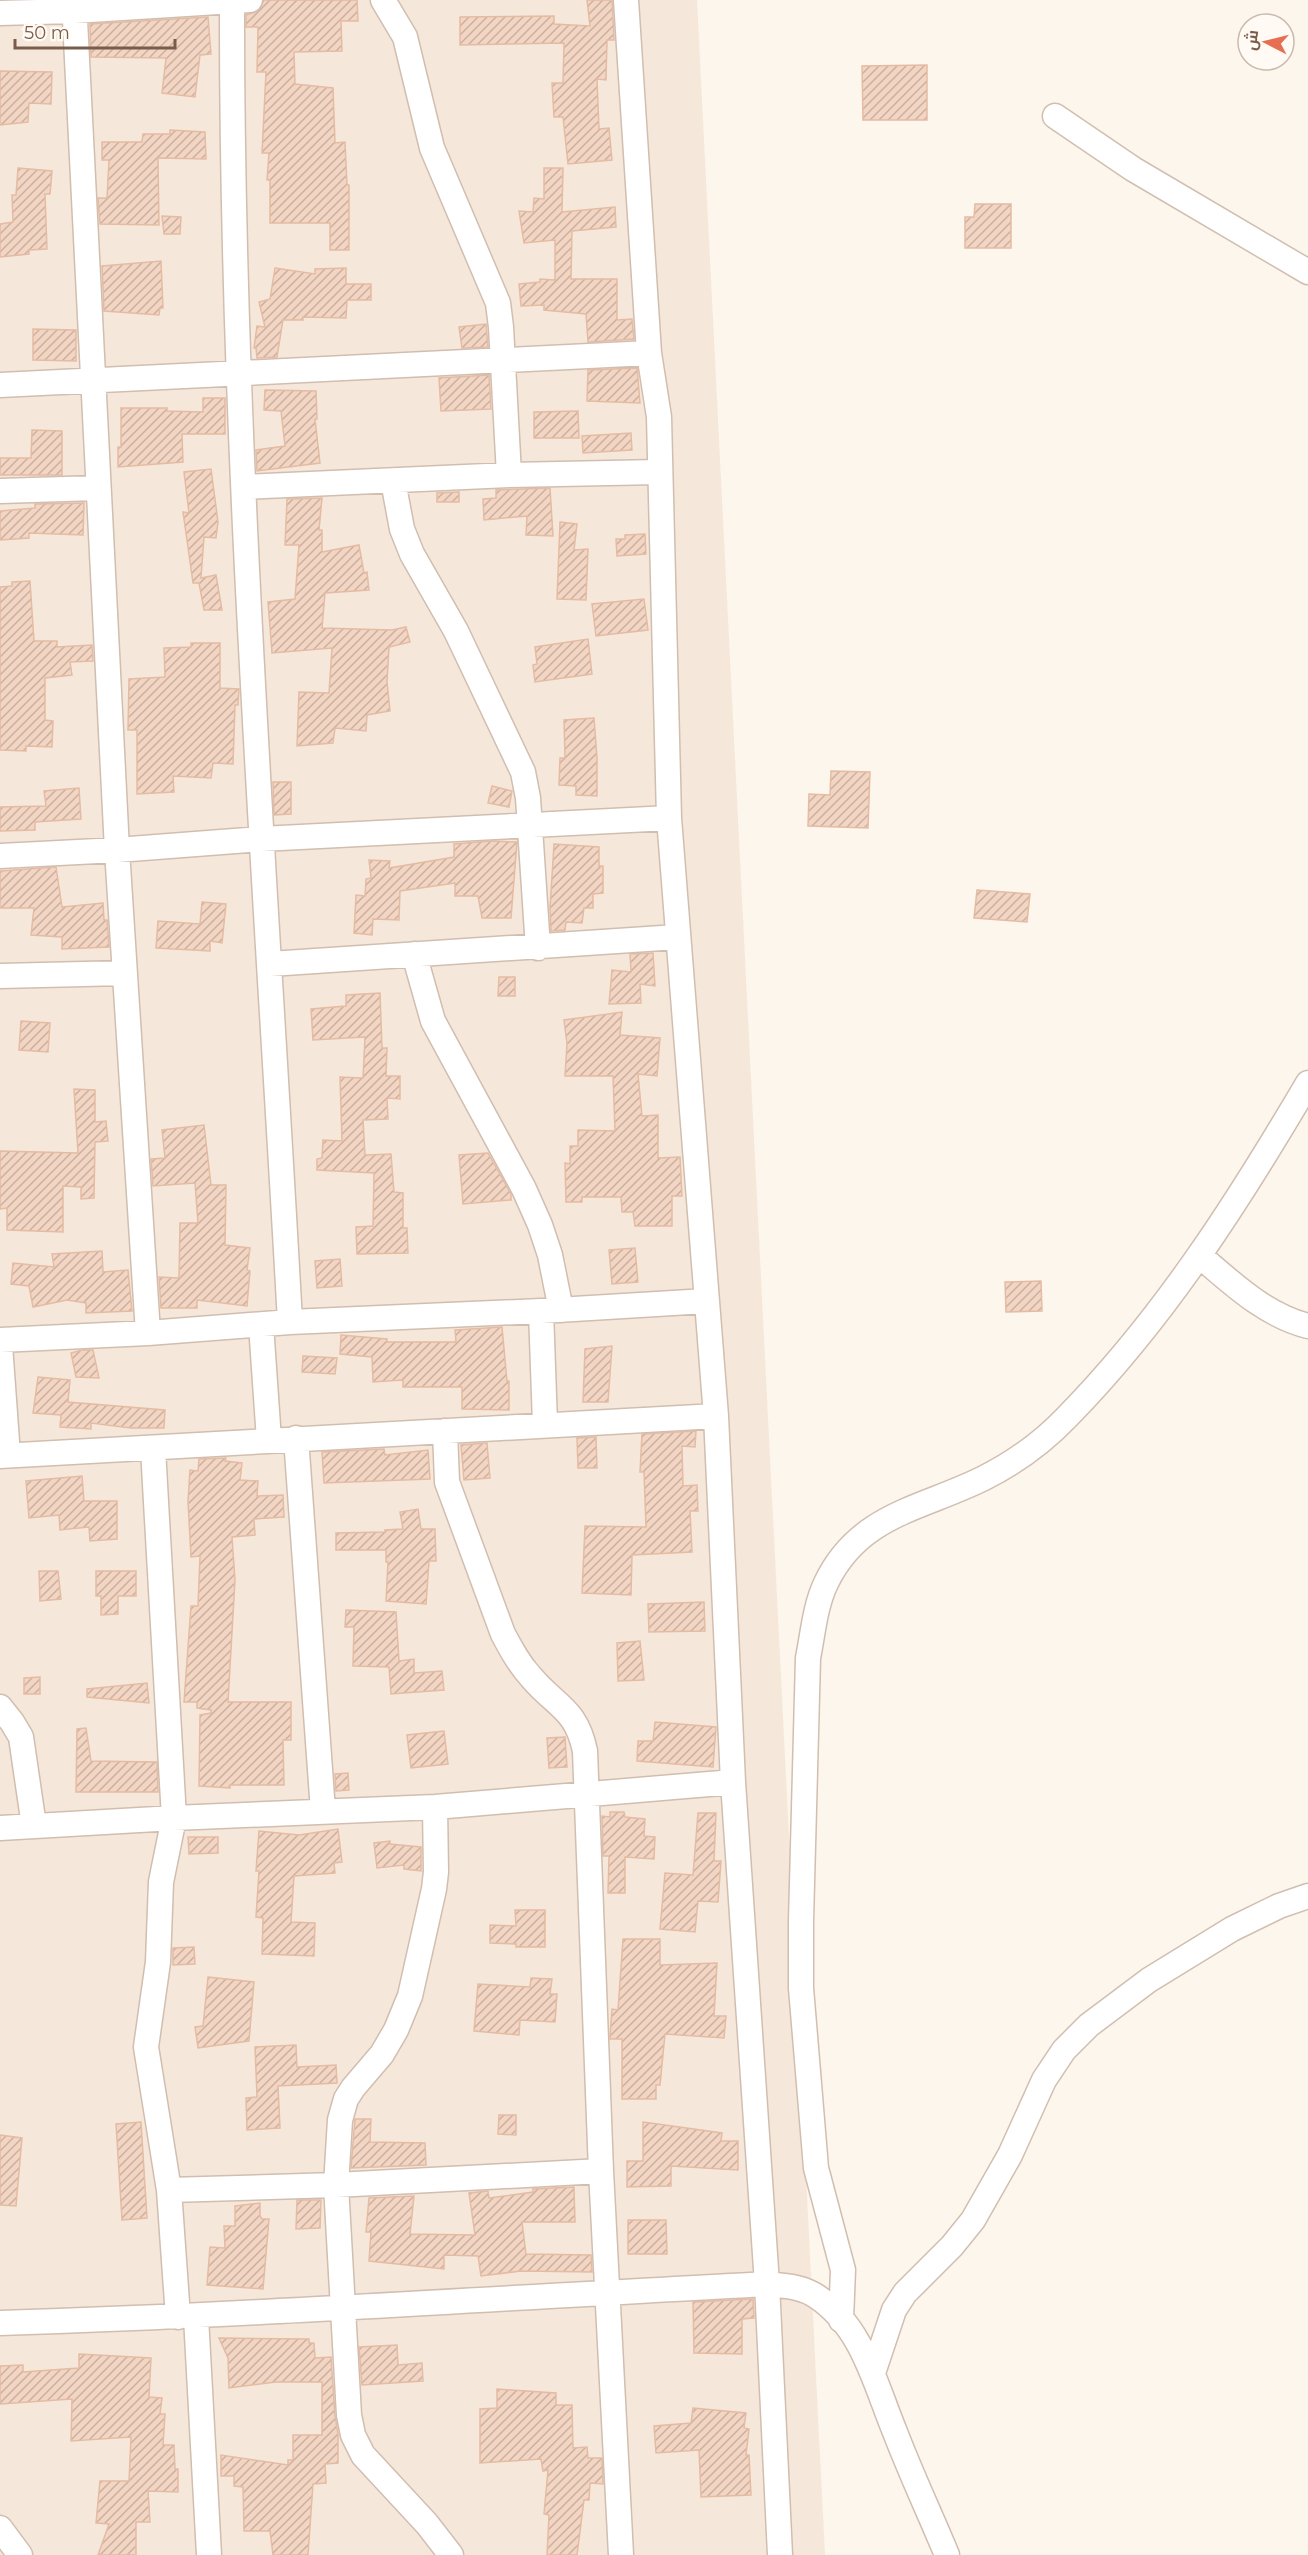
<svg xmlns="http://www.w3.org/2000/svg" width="1308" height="2555" font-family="Montserrat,Cairo,sans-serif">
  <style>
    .residential { fill: #f5e8da }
    .building { fill: url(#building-hatch); stroke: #e6bba3; stroke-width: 1.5 }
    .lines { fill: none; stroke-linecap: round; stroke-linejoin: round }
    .minor-casing { stroke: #d1beb0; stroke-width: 27 }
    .minor { stroke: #fff; stroke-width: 24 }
  </style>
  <defs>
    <pattern id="building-hatch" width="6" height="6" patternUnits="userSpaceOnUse" patternTransform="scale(1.5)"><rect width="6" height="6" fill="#f3d5c3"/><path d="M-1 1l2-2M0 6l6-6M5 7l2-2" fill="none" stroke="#cab0a1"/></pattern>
  </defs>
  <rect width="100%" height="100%" fill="#fdf6ec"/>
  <path class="residential" d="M0,0h697l128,2555h-825z"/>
  <path class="building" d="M264,0h93l1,21h-17l1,30 -48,1 1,32 38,4 2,55 10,-1 2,43h2v65h-19v-27h-60v-43h-3l2,-27h-7l4,-81h-9l1,-45h-12v-12l12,-4z
    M587,0h25l2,40h-7l-1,40 -9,-1 2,50 10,-1 3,32 -44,4 -5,-47h-9l-2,-34h11l1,-40 -104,2v-28l94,-1v8l36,2z
    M208,17l3,37 -11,1 -5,42 -33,-4 4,-35 -75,-1 -1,-33z
    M927,65v55h-64l-1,-54z
    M0,71l52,1 -1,32 -22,-1 -1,19 -28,3z
    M170,130l35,2 1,27 -48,-1 1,67 -59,-1 -2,-26h9l2,-38h-7v-18h40l1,-8h27z
    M18,168l34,3 -2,23h-5l2,55 -18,1v4l-29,3v-33l13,-2 -1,-27h4z
    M544,168h19l-1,44 53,-5 1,20 -44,4 -1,48h46v41l15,-1 2,20 -46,3 -2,-28 -42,-4v-5l-23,1 -2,-22 21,-2v-3l15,1v-40l-31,3 -5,-32 14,1 1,-14 10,1z
    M975,204h36v44h-46v-31h9z
    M162,216l19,1 -1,17h-16z
    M161,261l2,47h-3l-1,7 -55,-4 -2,-45z
    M275,268l40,6v-5l31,-1v16h25v16h-24l-1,18 -43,-1v3h-20l-6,37 -20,1 -1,-10h-2l3,-22 8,1 -6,-25 11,-3z
    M486,324l2,23 -26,1 -3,-21z
    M33,329l43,1v31l-43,-1z
    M637,368l3,35 -53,-2 1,-31z
    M489,375l2,34 -50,2 -2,-33z
    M265,390l51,1 1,28h-2l5,44 -63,8 -1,-21 29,-4 -4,-35 -17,-1z
    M203,398h22v36h-43l1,28 -65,5v-20h3v-39h46v3l36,1z
    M578,411l1,27h-45v-26z
    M32,430l30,1v44h-62v-17h31z
    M631,433l1,17 -49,3 -1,-17z
    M211,469l7,53 -2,16 -12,-1 -3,41 15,-3 6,35h-18l-5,-27h-6l-10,-71 6,1 -5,-41z
    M550,488l3,48 -27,-1 1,-19 -43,4 -1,-21 13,-1v-8z
    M459,492v10h-22v-9z
    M322,498l-3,32h3v22l37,-7 5,28 3,-1 2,18 -44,3 -3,35 70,2 14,-3 4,15 -21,5 -2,35 3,29 -23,4 -1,16 -31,-3 -2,15 -36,3 2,-54 30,1 3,-45 -60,5 -4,-51 27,-3 4,-54h-14l2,-46z
    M84,503l-1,32 -54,-2v5l-29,2v-29l35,-3v-4z
    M560,522l17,2 -3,26 14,-1 -2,51 -29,-1z
    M645,534l1,20 -29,2 -1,-17h9v-4z
    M30,581l4,60h23v6l35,-2 1,16 -23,1 2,13 -27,3v42l8,1 -1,26 -26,-1v5l-26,-1v-163l12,-1v-4z
    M644,599l4,31 -52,6 -4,-32z
    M588,639l4,35 -57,8 -2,-17 4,-1 -2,-17z
    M191,643h29v45l19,1 -1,16h-3l-2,59 -20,-1 -2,15 -38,-2 1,16 -37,2v-64h-9l1,-51 36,-2 -1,-29 27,-1z
    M594,718l3,40v38l-21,-1v-9l-17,-1 1,-27h5l-1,-38z
    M831,771l39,1 -2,56 -60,-2 1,-32 21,1z
    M273,782h18v32l-17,1z
    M492,786l20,5 -3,16 -21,-4z
    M79,788l2,31 -46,3v8l-35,1v-24l46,-1 -2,-15z
    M491,841l26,1 -6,76h-29l-4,-22h-23v-13l-55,8 -1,29 -26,-1 -1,16 -18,-2 2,-38 9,1 1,-17 5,-1 -2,-18 21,1 -1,7 65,-11v-13z
    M554,844l45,3v19h4v27l-10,1v14h-9l-2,15 -16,-1 -1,8 -14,1 -1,-23z
    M56,867l6,40 41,-4 1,17h3l2,27 -47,2v-12l-31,-2 3,-27h-34v-37z
    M977,890l53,4 -3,28 -53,-4z
    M202,902l24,2 -4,39 -12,-2v10l-54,-3 2,-27 42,3z
    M653,953l2,33 -15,-2 1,19 -32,1 3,-34 19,2 -1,-18z
    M499,977h16v19h-17z
    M380,993l2,55h5l-1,28h14v23l-13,-1 1,21 -25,1 2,35 26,-1 3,38 9,1v35h4l1,25 -51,1 -1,-27 17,-1 1,-53 -57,-3v-11l5,-1 1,-18 19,1 -2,-64 23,1 2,-41 -52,3 -2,-31 35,-3v-11z
    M622,1012l-2,23 40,3 -3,38 -19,-2 4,42 16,-1v43l22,-1 2,39h-10v30h-37l-2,-14h-11l-1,-15h-39v5h-16l-1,-39 5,1v-18h8v-16l37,1 -2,-55h-48l2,-32 -3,-24z
    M21,1021l29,2 -2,29 -29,-2z
    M74,1089l21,1v32l11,-1 2,20 -13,1 -1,56 -13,1v-12l-18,-1v46l-56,-2v-22l-7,1v-58l78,2z
    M204,1125l7,60h15l-1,60 25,3 -3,22 3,1 -3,35 -50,-6v8h-36l-2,-31 20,1 1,-55h18l-3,-40 -42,3 -2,-27 14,-1 -3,-28z
    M488,1153l23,41v6l-48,4 -4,-49z
    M635,1248l3,34 -26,2 -3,-34z
    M102,1251l1,21 25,-2 4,41 -46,2v-10l-19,-3 -34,7 -4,-21 -18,-2 2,-21 41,4 -2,-13z
    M340,1259l2,27 -25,2 -2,-27z
    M1041,1281l1,30 -36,1 -1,-30z
    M502,1327l5,54h2v29l-47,-1v-22h-59v-7l-30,2 -1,-25 -32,-3 1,-19 46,4v3h69l-1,-12z
    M612,1346l-4,56h-25l2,-53z
    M82,1350h11l6,28 -23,-1 -5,-24z
    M303,1356l34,2 -2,16 -33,-2z
    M38,1377l32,3 -2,22 97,8 -1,18h-33l-40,-5v6l-31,-2 1,-12 -28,-2z
    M696,1431l-1,16 -13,-1 1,40 14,-1 1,26h-8l2,41 -60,3 -1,40 -49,-2 3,-67 61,1 -2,-55h-4l2,-38z
    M596,1437l1,31h-19l-1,-30z
    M487,1443l3,35 -26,2 -3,-35z
    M384,1449l1,6 43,-5 2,29 -106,4 -2,-31z
    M226,1458l-1,3 17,2 -2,17 18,1 -1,15 26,-1 1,22 -30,2 1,16 -23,2 3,43 -7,122h63v38h-8l1,45h-54v3l-31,-2 1,-71 11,-2v-3l-14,-2v-6h-13l7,-96h7l2,-50 -9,1 -3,-56 2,-31 8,1 1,-12z
    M82,1476l2,25h33v38l-27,2 -1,-14 -29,3 -1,-15 -30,3 -3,-37z
    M418,1509l3,20h14l1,32h-7l-3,43 -40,-3 2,-39h-2v-12h-50v-17l49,-1v-2l18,-1 -3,-17z
    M39,1571h19l3,28 -21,2z
    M96,1571h40v25h-18v18l-17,1v-19h-5z
    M704,1602l1,29 -56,1 -1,-28z
    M346,1610l50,2 3,49 15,-2v14l28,-2 2,19 -53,4 -2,-27 -36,-1 1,-39h-9z
    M640,1641l4,39 -26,1 -1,-38z
    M40,1677v17h-16v-16z
    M147,1683l2,20 -62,-6v-8z
    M655,1722l61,5 -3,40 -76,-6 1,-20h15z
    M86,1728l5,33 66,1 1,30h-82l1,-63z
    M444,1731l4,33 -37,4 -4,-33z
    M565,1737l2,30 -18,1 -2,-30z
    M348,1773l1,17 -13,1 -1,-17z
    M610,1812h14l1,5 20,2 -1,17 11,1 -1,22 -29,-2v36h-17l1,-37h-6l-1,-40 8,1z
    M698,1813h18l-2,48h7l-3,41 -20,-1 -3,31 -35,-3 5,-56 28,2z
    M338,1829l4,33 -8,1 1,10 -41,3 -3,46 24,1 -1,33 -52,-2 1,-36 -7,-1 3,-46h-3l3,-40 40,4z
    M188,1837h30v16l-29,1z
    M390,1841v3l31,3v24l-17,-2v-4l-27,3 -3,-25z
    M515,1910h30v37h-29v-3l-26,-1v-18l26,1z
    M623,1939h37v26l57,-2 -3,53h12l-2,22 -59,-4 -5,51h-4v14h-34v-60h-12v-3l2,-27 6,1z
    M194,1947l1,17 -22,1v-17z
    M208,1977l46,5 -5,59 -51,7 -3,-21 8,-1z
    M531,1978l21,1 -2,15h7l-2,28 -35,-2 -1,15 -45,-4 4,-47 52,3z
    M296,2045l1,22 39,-2 1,18 -59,3 2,42 -33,2 -1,-32 11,-1 -2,-50z
    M499,2115h17v20l-18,-1z
    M355,2119h16l-1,23 55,1 1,22 -75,3z
    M141,2122l6,96 -25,2 -6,-96z
    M643,2122l79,11 -1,8h17v29l-67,-4v20l-44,1v-26h16z
    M0,2135l22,3 -6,68 -16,-1z
    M574,2187l1,35h-53l4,32 65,1 1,17 -71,-1 -40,5 -3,-20 -34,-1v14l-75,-8 2,-29h-5l3,-34 45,-2 -4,38 65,1 -6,-42 19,-2 1,7 44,-6v-3z
    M297,2200h24l-1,28 -24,1z
    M260,2203v13l2,3h7l-6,70 -56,-4 3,-38 15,1 -1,-22h11v-20z
    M628,2220h38l1,34h-39z
    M753,2299l1,19 -12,1v35l-48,-1 -1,-51z
    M219,2338l90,1v4h5l1,15 16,-1 4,59 3,18v29l-13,1 1,19 -13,1 -5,71h-35l-3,-24h-26l-1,-44 -9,-1v-10h-13v-21l67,10v-5h5v-25h29v-53h-46l-47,6 -1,-30z
    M397,2345l1,20 24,-2 1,18 -61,4 -3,-38z
    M79,2354l72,4 -2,39 13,1 -2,16h5l-2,31h11l1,24h3v23l-30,-1 2,31h-14v33h-38l11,-31 -13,-1 4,-42h29l2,-44 -60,4 1,-42 -72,5v-38l23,-1v7l56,-4z
    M497,2389l59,4v12h16l1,43 14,-1 1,11h14l1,26 -13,-1 -1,17h-5l-7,55h-30l2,-40 -5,-1 4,-44 -5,1 -2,-12 -61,4v-54l17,-1z
    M693,2408l53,5 -2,15 5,1 -3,26h3l2,40 -50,2 -2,-47 -43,3 -2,-27 37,-3z"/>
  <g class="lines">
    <defs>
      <path id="minor" d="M74,0l43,850 31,483
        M232,0c-1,441 34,882 58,1322
        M383,0l22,37 27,111 66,155 3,24 8,148
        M626,0l23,353 10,64 10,401 47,598 17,366 34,502 13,271
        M0,13l74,-2 176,-11
        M1055,116l78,53 175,103
        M0,385l649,-32
        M393,481l9,48 10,25 44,77 67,141 5,26 10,150
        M244,487l265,-12 150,-3
        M0,491l97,-3
        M0,856l117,-6 144,-11 408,-21
        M414,954l19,67 91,168 16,36 10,30 11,55
        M270,964l407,-27
        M0,976l125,-3
        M1200,1256c33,28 65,59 108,70
        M541,1311l4,113
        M261,1325l8,115
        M0,1340l148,-7 142,-11 251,-11 165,-10
        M0,1345l8,110
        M445,1431l2,51 56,152c8,15 16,30 28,43 25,30 45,31 54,74l16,420 20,384
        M296,1438l27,373
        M153,1449l21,369 -13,64 -3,80 -12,85 23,143 9,127
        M0,1456l716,-40
        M0,1707l12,15 9,15 13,89
        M435,1807l1,65 -2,17 -24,107 -14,34 -14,24 -29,34 -7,11 -6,21 -4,65 13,230 4,20 10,20 64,69 24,31
        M0,1828l174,-10 261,-11 298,-25
        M169,2190l167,-5 265,-14
        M196,2317l13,238
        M841,2320l2,-50 -27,-102 -15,-180v-67l7,-263c5,-25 7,-52 18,-75 33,-69 96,-74 158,-105 30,-15 60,-37 83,-61 97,-99 171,-215 241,-334
        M0,2323c256,-8 512,-26 767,-39 17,2 34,2 49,12 47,31 59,88 79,136 16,42 35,82 52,123
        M873,2373l21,-63 11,-17 47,-47 21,-26 37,-65 34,-75 20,-30 25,-25 60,-45 83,-51 47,-23 29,-10
        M0,2528l20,27"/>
    </defs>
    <use href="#minor" class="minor-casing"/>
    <use href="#minor" class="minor"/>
  </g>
  <g transform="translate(1266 42) rotate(277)"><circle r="28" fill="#fffaf3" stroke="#cabbb1" stroke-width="1.5"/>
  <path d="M0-4.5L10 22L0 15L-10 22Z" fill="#e76f51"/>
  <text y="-9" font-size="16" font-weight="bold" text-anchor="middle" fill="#7a5c4d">ش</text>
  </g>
  <path d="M15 39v9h160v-9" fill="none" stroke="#7a5c4d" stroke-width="3"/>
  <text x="24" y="39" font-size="18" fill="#7a5c4d" stroke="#fffaf3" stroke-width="4.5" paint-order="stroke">50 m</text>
</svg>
